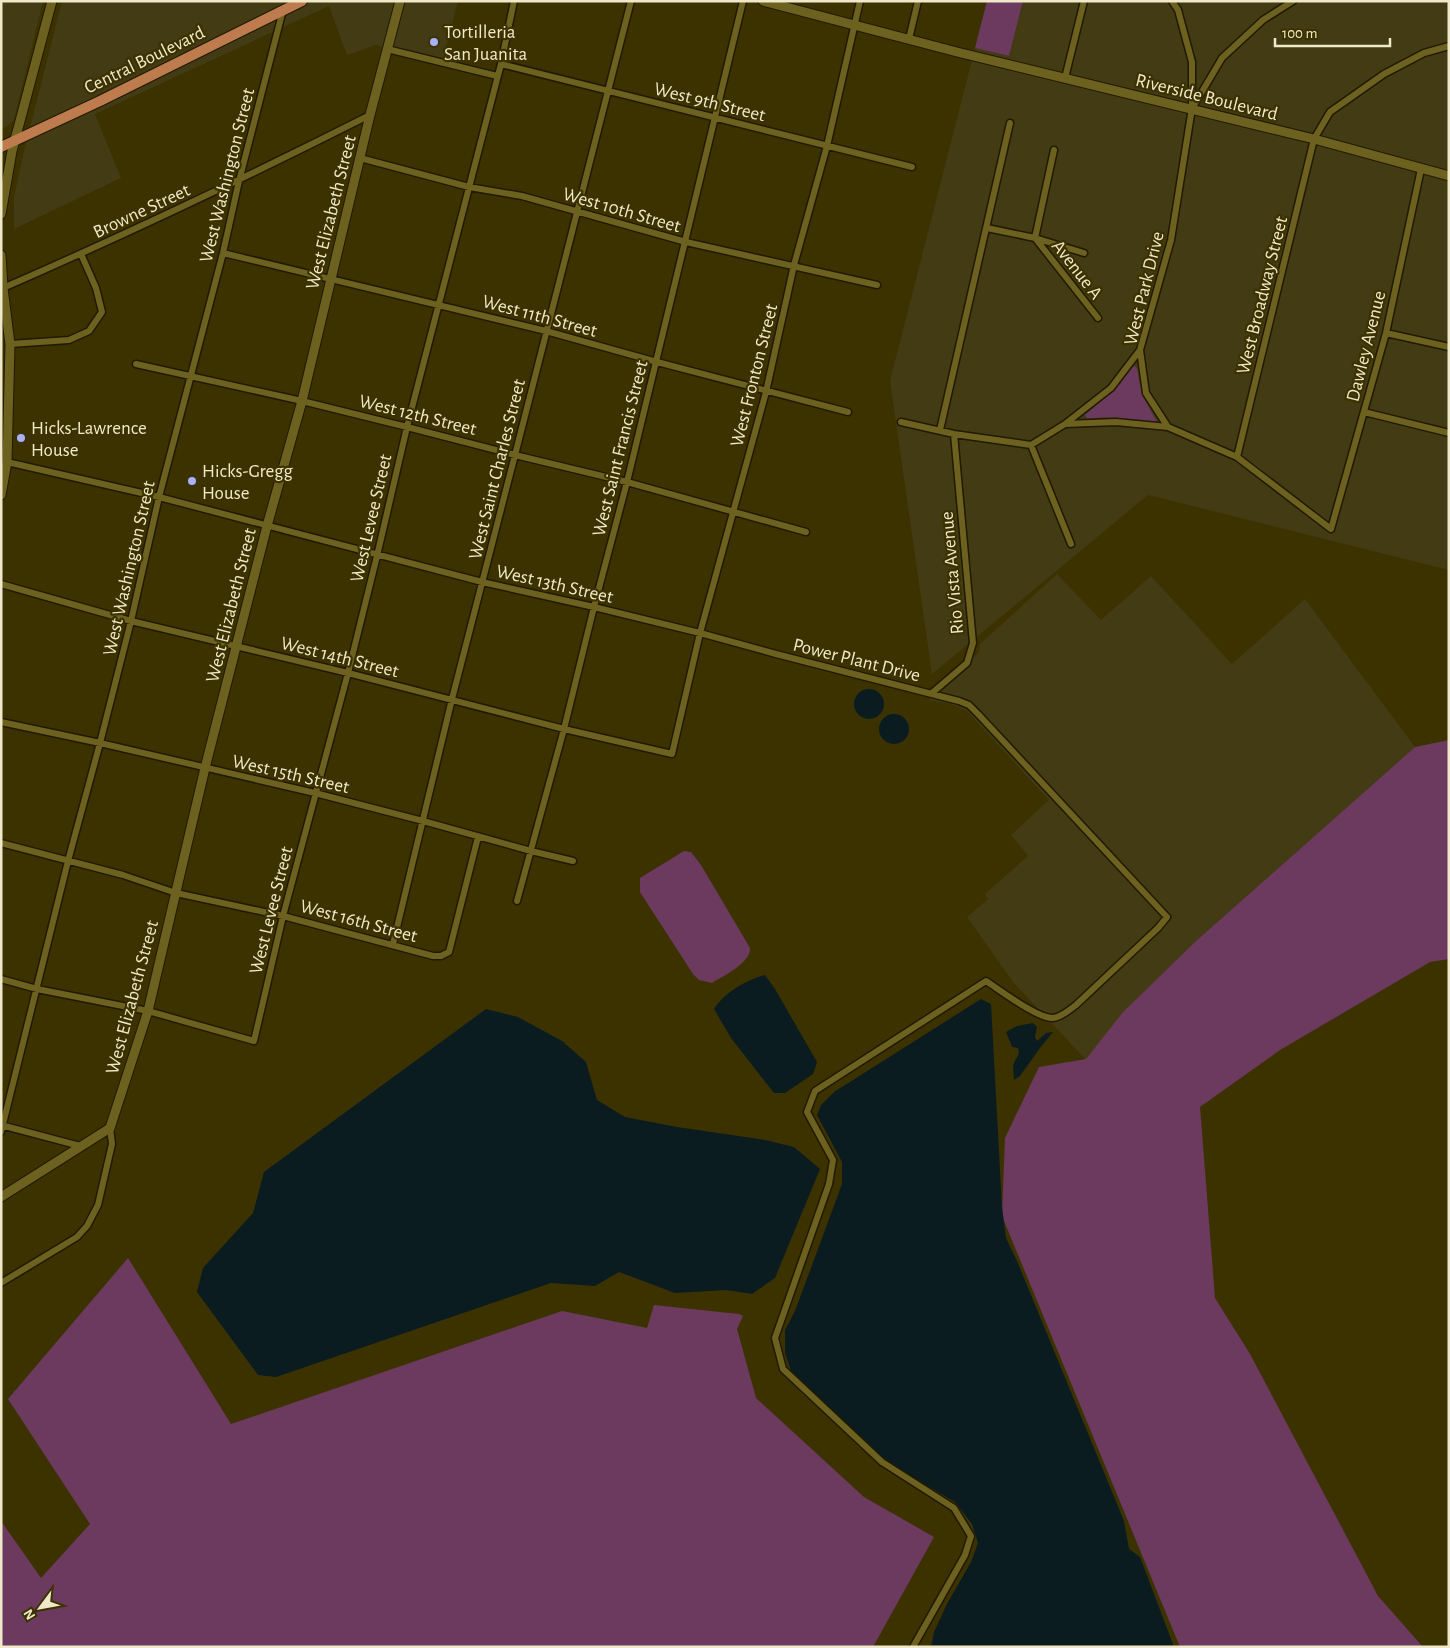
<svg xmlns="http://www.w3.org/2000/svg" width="1450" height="1648" font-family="'Alegreya Sans',sans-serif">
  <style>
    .built { fill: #423b14 }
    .green { fill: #6c3a5e }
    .water { fill: #0b1c21 }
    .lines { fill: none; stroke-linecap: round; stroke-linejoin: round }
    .street-casing { stroke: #211a00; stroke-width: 9 }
    .secondary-casing { stroke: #211a00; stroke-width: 11 }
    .primary-casing { stroke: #211a00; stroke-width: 12 }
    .street { stroke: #6d6120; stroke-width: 6 }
    .secondary { stroke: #6d6120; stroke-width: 9 }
    .primary { stroke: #bd7b4e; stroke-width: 10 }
    .poi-dot { fill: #a7b1fc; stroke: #3c3200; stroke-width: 2 }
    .labels { text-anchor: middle; stroke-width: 4.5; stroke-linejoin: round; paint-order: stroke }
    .poi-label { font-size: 19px; fill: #f0e9c9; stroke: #3c3200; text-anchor: start }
    .street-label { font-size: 19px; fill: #f0e9c9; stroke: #3c3200 }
  </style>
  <rect width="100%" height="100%" fill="#3c3200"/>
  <path class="built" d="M1,1h42l-29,119 -5,5 -8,4z
    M62,1h396l-15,58 -67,-14 -29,10 -18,-49 -234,108 26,64 -107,51v-32l9,-42z
    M1023,1h426v569l-301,-75 -216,179 -42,-293 85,-333 34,8z
    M1057,574l44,46 50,-44 81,88 73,-65 110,148 -219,194 -73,71 -37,48 -73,-78 -46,-65 21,-18 -3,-5 43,-38 -17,-21 38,-35 -83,-90 -16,-6 -21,-4 50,-48 1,-8z"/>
  <path class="green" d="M987,1h36l-14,55 -34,-8z
    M1135,366l2,3 5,26 15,27c-23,-2 -46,-7 -70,-3l-2,-4 35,-31 11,-16z
    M1449,740v219l-19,3 -150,88 -80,57 15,191 35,56 128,242 45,51h-243l-178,-431 3,-78 34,-71 47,-8 37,-47 73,-71 219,-194z
    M684,851l7,1 10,13 49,83c1,15 -27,28 -38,35l-13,-3 -6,-6 -53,-82v-14z
    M128,1258l103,166 331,-113 85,17 7,-23 85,9 4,2 -6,13 19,69 108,99 70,40 -61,110h-872v-126l40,57 49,-54 -82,-125z"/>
  <path class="water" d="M854 704a15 15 0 1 1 30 0a15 15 0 1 1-30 0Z
    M879 729a15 15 0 1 1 30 0a15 15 0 1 1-30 0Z
    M765,975l10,14 42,73 -4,12 -28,19h-11l-43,-55 -17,-29c10,-16 32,-29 51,-34z
    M981,999l10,5 11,203 4,31 11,23 107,260 5,28 11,8 34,90h-243l3,-15 13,-28 24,-42 7,-19 -6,-19 -17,-22 -70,-41 -94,-90 -6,-18v-23l10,-19 47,-127v-22l-25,-47 4,-10 13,-13z
    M486,1009l32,8 44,24 24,21 11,38 28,17 52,10 88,13 29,7 26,22 -45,109 -23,16 -26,-4 -51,3 -56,-21 -24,14 -44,-3 -275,94 -18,-2 -61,-83 6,-24 50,-55 11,-41z
    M1033,1023l4,4 -2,10 2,4 9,-8 7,-1 -13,16 -20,28 -6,4 -1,-15 6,-12 -1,-5 -6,-1 -6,-15 11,-6z"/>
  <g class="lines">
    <defs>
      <path id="street" d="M1172,1l6,9 14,52v46l-21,132 -31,110 6,43 22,34 69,30 94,72 55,-196 35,-164
        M909,39l9,-38
        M387,49l110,27
        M501,64l411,103
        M1065,78l19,-77
        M1193,107l29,-49 41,-38 30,-19
        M1054,150l-19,88 49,15
        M360,158l109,29 53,9 164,46 191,43
        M987,228l48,10 63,80
        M223,253l323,78 111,31 191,50
        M3,288c124,-54 246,-112 367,-173
        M1386,333l63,14
        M10,344l59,-4 20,-9 13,-19 -6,-24 -15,-34
        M136,364l166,37 105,26 108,28 112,27 179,50
        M1364,412l85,21
        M901,422l53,12 77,11 34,-21 51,-2 52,5
        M1065,424l46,-36 29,-38
        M940,430l70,-307
        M1031,445l40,99
        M1237,457l77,-318 16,-27 54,-38 40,-21 25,-7
        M7,462l152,35 323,85 112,25 106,26 76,21 183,47 10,4 9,9 189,203 -9,11 -82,77c-7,5 -14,12 -23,13 -15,1 -53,-28 -67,-37l-171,110 -8,21 26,48 -4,24 -54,154 8,31 99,93 72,46 17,28 -6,19 -52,92
        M1,584l130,37 217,52 216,56 108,25 28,-121 66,-241 28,-127 33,-119 33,-145
        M932,693l35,-30 6,-20 -19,-209
        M1,722l99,21 215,50 108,28 108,30 42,10
        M1,843l122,32 53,18 107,23 150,40h8l8,-4 29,-115
        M517,901l47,-172 30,-122 33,-125 116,-481
        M393,944l59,-245 63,-244 116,-454
        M1,979l36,10 111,22 106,30 29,-125 65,-243 29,-117 30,-129 94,-363 13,-63
        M1,1125l79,21
        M1,1132l67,-271 32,-118 31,-122 28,-124 64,-244 16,-72 44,-171
        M1,1283l76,-46 10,-11 11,-21 14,-61 -2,-16"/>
      <path id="secondary" d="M763,1l194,51 357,87 135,37
        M1,214l11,-63 40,-150
        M1,255l2,33 7,56 -3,118 -6,33
        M1,1197l109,-69 38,-117 57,-243 62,-242 35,-125 68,-286 30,-114"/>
      <path id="primary" d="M1,147l99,-46 202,-100"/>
    </defs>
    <use href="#street" class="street-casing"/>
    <use href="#secondary" class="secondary-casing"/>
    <use href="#primary" class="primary-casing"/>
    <use href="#street" class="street"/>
    <use href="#secondary" class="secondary"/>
    <use href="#primary" class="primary"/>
  </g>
  <g class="poi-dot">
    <circle cx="434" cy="42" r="5"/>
    <circle cx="21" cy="438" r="5"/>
    <circle cx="192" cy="481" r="5"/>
  </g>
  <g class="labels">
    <g class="poi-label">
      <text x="444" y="38">Tortilleria<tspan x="444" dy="22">San Juanita</tspan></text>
      <text x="31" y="434">Hicks-Lawrence<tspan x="31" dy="22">House</tspan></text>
      <text x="202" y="477">Hicks-Gregg<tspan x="202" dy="22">House</tspan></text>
    </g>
    <g class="street-label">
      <text transform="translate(144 59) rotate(-26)" y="7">Central Boulevard</text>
      <text transform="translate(1207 96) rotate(14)" y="7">Riverside Boulevard</text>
      <text transform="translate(710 101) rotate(14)" y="7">West 9th Street</text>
      <text transform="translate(226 175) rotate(-76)" y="7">West Washington Street</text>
      <text transform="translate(622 209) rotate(16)" y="7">West 10th Street</text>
      <text transform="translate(141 210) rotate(-25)" y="7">Browne Street</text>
      <text transform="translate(330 212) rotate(-76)" y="7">West Elizabeth Street</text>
      <text transform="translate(1078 269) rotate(52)" y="7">Avenue A</text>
      <text transform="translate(1143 288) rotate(-76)" y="7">West Park Drive</text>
      <text transform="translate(1261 295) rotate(-76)" y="7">West Broadway Street</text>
      <text transform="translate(540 315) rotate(15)" y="7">West 11th Street</text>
      <text transform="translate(1365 346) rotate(-76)" y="7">Dawley Avenue</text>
      <text transform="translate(753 375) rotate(-76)" y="7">West Fronton Street</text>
      <text transform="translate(418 414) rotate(14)" y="7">West 12th Street</text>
      <text transform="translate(619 448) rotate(-76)" y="7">West Saint Francis Street</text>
      <text transform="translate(496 469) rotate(-76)" y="7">West Saint Charles Street</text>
      <text transform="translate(370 518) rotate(-77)" y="7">West Levee Street</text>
      <text transform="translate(128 568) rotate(-77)" y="7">West Washington Street</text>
      <text transform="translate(951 573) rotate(-95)" y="7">Rio Vista Avenue</text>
      <text transform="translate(555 583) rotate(13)" y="7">West 13th Street</text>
      <text transform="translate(230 605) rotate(-76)" y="7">West Elizabeth Street</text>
      <text transform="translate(340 656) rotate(14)" y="7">West 14th Street</text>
      <text transform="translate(857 659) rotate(14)" y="7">Power Plant Drive</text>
      <text transform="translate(291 773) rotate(13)" y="7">West 15th Street</text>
      <text transform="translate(270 910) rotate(-76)" y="7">West Levee Street</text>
      <text transform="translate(359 920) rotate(15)" y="7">West 16th Street</text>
      <text transform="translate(131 997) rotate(-75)" y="7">West Elizabeth Street</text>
    </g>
  </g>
  <rect width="1450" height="1648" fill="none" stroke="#f0e9c9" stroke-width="5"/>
  <g transform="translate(40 1608) rotate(238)" stroke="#3c3200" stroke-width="4" paint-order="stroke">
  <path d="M0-4L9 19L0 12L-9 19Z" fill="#f0e9c9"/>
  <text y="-8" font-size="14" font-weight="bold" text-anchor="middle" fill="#f0e9c9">N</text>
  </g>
  <path d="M1275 38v8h115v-8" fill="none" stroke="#f0e9c9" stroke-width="2.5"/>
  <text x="1282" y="38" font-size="15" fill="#f0e9c9" stroke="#3c3200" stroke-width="4" paint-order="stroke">100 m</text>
</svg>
